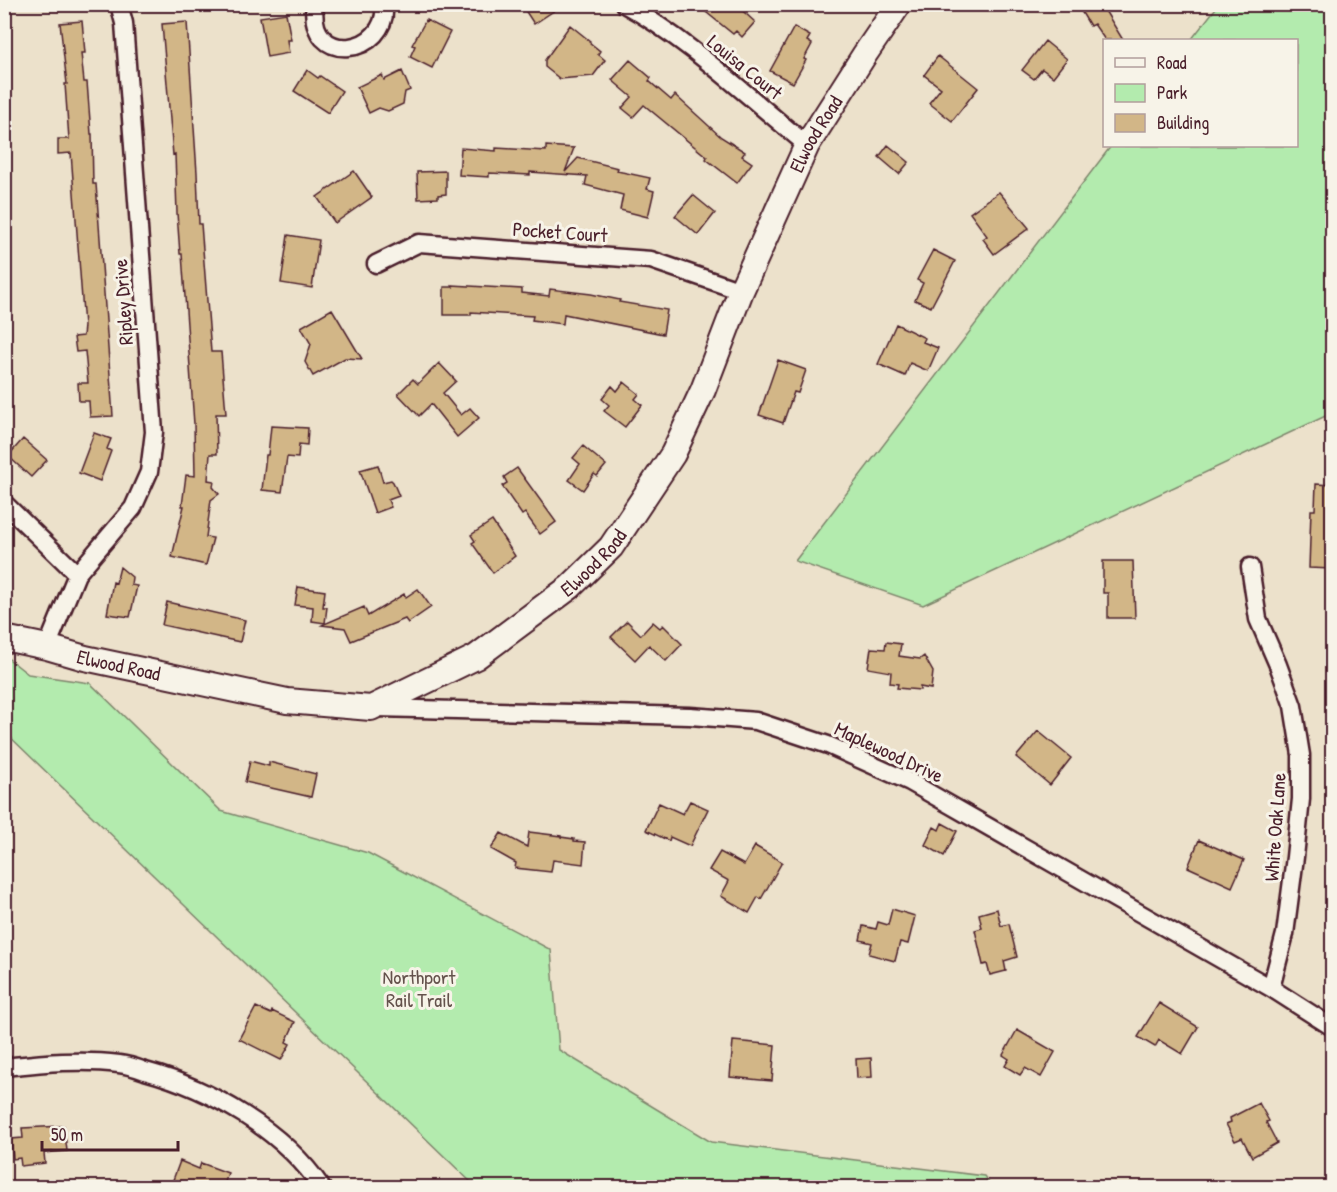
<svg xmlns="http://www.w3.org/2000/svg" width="1337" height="1192" font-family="'Patrick Hand',sans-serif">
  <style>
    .green { fill: #b3ebae; stroke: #7e856c; stroke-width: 1.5 }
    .building { fill: #d2b687; stroke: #4a1f2b; stroke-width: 1.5 }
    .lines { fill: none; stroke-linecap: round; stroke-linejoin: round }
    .street-casing { stroke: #4a1f2b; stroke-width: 21 }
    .secondary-casing { stroke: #4a1f2b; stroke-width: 28 }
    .street { stroke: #f7f3e8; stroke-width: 16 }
    .secondary { stroke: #f7f3e8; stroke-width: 24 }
    .labels { text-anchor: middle; stroke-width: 6; stroke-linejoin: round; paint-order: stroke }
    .street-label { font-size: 20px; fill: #4a1f2b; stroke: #f7f3e8 }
    .park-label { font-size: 20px; fill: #64524c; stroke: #f7f3e8 }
  </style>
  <rect width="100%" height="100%" fill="#ece1cb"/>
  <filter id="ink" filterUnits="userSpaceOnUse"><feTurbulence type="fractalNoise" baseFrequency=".0167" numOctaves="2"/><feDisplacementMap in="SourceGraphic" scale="12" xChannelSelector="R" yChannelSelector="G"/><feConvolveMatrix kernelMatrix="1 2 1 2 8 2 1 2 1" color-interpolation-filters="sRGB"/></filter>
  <g filter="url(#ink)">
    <path class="green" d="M1219,4l113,1v408l-409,192 -128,-44 316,-415h185v-106h-105z
      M5,656l23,18 62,9 131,128 147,42 183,97 8,100 152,92 273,34 8,11h-516l-471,-455z"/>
    <path class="building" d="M521,4h43l-30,20z
      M696,4h39l20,18 -13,15 -6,-6 -3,3z
      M1091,4h10l22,36h-18l-11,-16 -4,2 -9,-15z
      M286,13l5,27h-4l2,13 -22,4 -7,-40z
      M426,20l24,12 -18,36 -22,-11 5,-11 -3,-1z
      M82,21l3,32h-4l3,29h3l4,52h1l1,50h3l17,232 -23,1 -1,-16h-10l-1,-18h10l-3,-32 -9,1 -2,-15 9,-1 1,-10 -13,-173 -13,1v-15h11l-4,-55h2l-7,-61z
      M187,22l10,151 2,51h2l10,128h10l5,62h-10l1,40h-7l-2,26 6,1 -1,6 6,7 -8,6 -5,37 7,1 -7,27 -34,-8 12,-51h-2l4,-31 9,1 -1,-52 -12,-170h-2l-3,-41 -2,-59 -2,1 -11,-131z
      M570,25l20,16 -1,1 11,9 -2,3 7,6 -12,16 -33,3 -15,-12v-7z
      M794,27l16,9 -3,5 5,3 -8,15 2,1 -13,23 -23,-12z
      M1045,41l22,18 -14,18 -11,-8 -8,10 -12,-9z
      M938,56l40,32 -26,33 -23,-18 12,-15 -17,-13z
      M630,60l21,18 -2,3 22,19 4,-5 46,42 24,15 -3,4 10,7 -15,20 -31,-24 1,-2 -63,-52 -11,12 -11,-9 10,-11 -20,-17z
      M307,70l11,8 2,-2 22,15 -14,22 -34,-22z
      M402,71l8,19 -5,2 -2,12 -15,7 -9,-3 -10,5 -12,-26 25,-12 2,5z
      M888,145l21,17 -10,12 -20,-17z
      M546,146l28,2 -9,24 13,-14 40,10 -1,3 33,7 -3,11 7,2 -6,26 -28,-7 3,-15 -38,-10 2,-9 -57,-4v3l-41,-2v4l-30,-2 2,-27 35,3v-3l50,3z
      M354,171l18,26 -37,26 -18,-26z
      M446,171v23l-8,1v3l-20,1 -1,-27z
      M999,192l30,36 -35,26 -11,-15 4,-3 -17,-23z
      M693,195l22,18 -17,22 -23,-19z
      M288,235l31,5 -7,48 -31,-5z
      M933,250l22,11 -24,46 -16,-7 8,-17 -6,-3z
      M452,285l70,4v4l27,3 1,-7 41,5 29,6 -1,2 48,8 -4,24 -99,-20 -1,10 -31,-4 1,-4 -62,-4v3h-27v-28h9z
      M332,309l30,50 -17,-1 -32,18 -8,-14 6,-18 -10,-17z
      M896,324l29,14 -2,4 15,6 -10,23 -18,-8 -5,13 -27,-12z
      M778,360l28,10 -8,23 -4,-1 -11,31 -24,-8z
      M439,363l17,18 -13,12 18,22 9,-7 9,10 -22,19 -26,-33 -12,12 -21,-22 15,-15 5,5z
      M624,382l15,12 -4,5 7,6 -17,22 -21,-16 5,-6 -7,-6 10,-13 5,5z
      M271,426l37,2 -1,17 -8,-1 -1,14 -11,-1 -5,35 -20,-2 4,-35h2z
      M94,433l17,6 -4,10 4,2 -11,30 -21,-8z
      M23,439l24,21 -16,17 -23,-21z
      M583,446l23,19 -9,11 -3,-2 -11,16 -14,-10 11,-16 -7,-6z
      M378,465l5,17 8,-2 2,2 6,14 -11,4 3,7 -16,6 -15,-43z
      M517,468l39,54 -16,12 -15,-21 -3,2 -20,-29 5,-3 -3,-6z
      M1316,484l16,1v84l-23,-1 2,-58h4z
      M492,521l23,35 -22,17 -21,-30 3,-2 -4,-6z
      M1103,561h30l2,57h-27v-25h-5z
      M120,567l12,10 -1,8 6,1 -7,31 -23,-3 6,-32 3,1z
      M298,587l27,4 -2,16h4l-2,16 -13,-2 1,-14 -18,-2z
      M418,589l13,18 -23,16 -3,-4 -54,22 -6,-13 -23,-3 42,-18 4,9 36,-22 2,3z
      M167,602l78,18 -5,22 -78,-17z
      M627,621l14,14 12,-13 7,6 3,-3 19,19 -16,17 -17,-16 -14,15 -24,-23z
      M886,642l15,2 -2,12 21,3 4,-3 9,16 -2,17 -11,-2v3l-23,-2 1,-4 -8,-1 1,-11 -23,-4 3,-20 14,1z
      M1038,731l33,27 -21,27 -34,-28z
      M250,761l19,5v-4l47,12 -5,23 -66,-15z
      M690,801l18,8 -18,37 -20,-9 -1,4 -23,-11 13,-27 24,11z
      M942,823l15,8 -13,25 -19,-11 9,-18 5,3z
      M529,832l32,4v1l13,2v2l11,1 -2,22 -30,-4 -2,12 -36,-4 1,-5 -25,-14 10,-16 26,14z
      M1199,840l45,20 -12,27 -44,-20z
      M755,846l27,16 -21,37 -3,-2 -9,16 -28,-17 8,-15 -20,-11 11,-18 24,13z
      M892,909l23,7 -7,28 -8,-2 -5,19 -26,-7 3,-11 -12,-3 3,-14 13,3 2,-7 10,3z
      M997,909l4,17 8,-2 8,33 -13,4 2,10 -16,4 -3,-11 -4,1 -8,-35 7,-2 -3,-14z
      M1159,1003l39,24 -16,27 -23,-14 -4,7 -17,-10z
      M256,1007l15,7 1,-3 23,11 -9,20 4,2 -9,16 -42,-21z
      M1017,1030l38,22 -14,25 -16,-9 -5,7 -15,-9 4,-7 -6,-4z
      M733,1041l42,4 -3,36 -42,-4z
      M871,1058l1,19 -15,1 -1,-19z
      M1259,1103l10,18 -3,1 11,21 -25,14 -10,-19 -7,3 -9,-17 5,-2 -1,-4z
      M64,1126l3,25 -23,2 1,10 -24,3 -1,-8 -7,1 -2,-20 12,-1 -1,-10z
      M180,1161l19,8 2,-6 27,10 -5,15h-53z"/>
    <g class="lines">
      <defs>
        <path id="street" d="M315,4c-9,64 75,51 69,0
          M624,4c65,36 125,94 183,141
          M376,264l43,-21 232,17 90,31
          M4,503l73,71
          M1250,567l8,52 20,46 15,41 8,49v44l-6,58 -10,77 -14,54
          M47,647l30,-73 56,-66 16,-36 5,-40 -30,-409 -5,-19
          M377,708l313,8 66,5 72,24 82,37 361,206 61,39
          M4,1067c39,-4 76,-8 115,-3 9,1 18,4 26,7 66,18 138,59 177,117"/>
        <g id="secondary">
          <path id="s1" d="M4,638l43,9 38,11 202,43 84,7 105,-51 94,-70 41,-40 62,-93 30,-64 38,-99 66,-146 58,-91 34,-50"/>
        </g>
      </defs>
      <use href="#street" class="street-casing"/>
      <use href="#secondary" class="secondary-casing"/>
      <use href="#street" class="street"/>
      <use href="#secondary" class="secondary"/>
    </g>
  </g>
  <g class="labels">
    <g class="street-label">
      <text transform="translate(745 67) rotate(39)" y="7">Louisa Court</text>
      <text dy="7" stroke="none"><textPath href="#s1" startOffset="1128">Elwood Road</textPath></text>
      <text transform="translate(560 232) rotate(4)" y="7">Pocket Court</text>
      <text transform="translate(123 302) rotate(-94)" y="7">Ripley Drive</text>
      <text dy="7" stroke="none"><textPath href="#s1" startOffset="642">Elwood Road</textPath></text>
      <text dy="7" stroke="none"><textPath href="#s1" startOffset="118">Elwood Road</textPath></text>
      <text transform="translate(889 752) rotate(25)" y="7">Maplewood Drive</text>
      <text transform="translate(1275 827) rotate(-86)" y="7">White Oak Lane</text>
    </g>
    <g class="park-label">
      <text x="419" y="984">Northport<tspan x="419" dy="23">Rail Trail</tspan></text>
    </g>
  </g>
  <rect width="1337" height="1192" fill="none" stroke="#f7f3e8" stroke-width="24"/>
  <rect x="12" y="12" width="1313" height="1168" fill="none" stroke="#4a1f2b" stroke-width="2" filter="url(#ink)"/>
  <rect x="1103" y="39" width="195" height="108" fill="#f7f3e8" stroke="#b29e9c" stroke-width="1.5"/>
  <rect x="1115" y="58" width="30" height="9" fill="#f7f3e8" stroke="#b29e9c" stroke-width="1.5"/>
  <text x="1157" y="69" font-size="18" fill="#4a1f2b">Road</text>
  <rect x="1115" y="84" width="30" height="18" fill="#b3ebae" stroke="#b29e9c" stroke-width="1.5"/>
  <text x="1157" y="99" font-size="18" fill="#4a1f2b">Park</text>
  <rect x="1115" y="114" width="30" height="18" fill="#d2b687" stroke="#b29e9c" stroke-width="1.5"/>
  <text x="1157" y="129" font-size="18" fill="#4a1f2b">Building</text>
  <path d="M42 1141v9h136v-9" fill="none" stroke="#4a1f2b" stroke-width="3"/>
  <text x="51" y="1141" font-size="18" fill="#4a1f2b" stroke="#f7f3e8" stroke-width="4.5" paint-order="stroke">50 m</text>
</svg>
